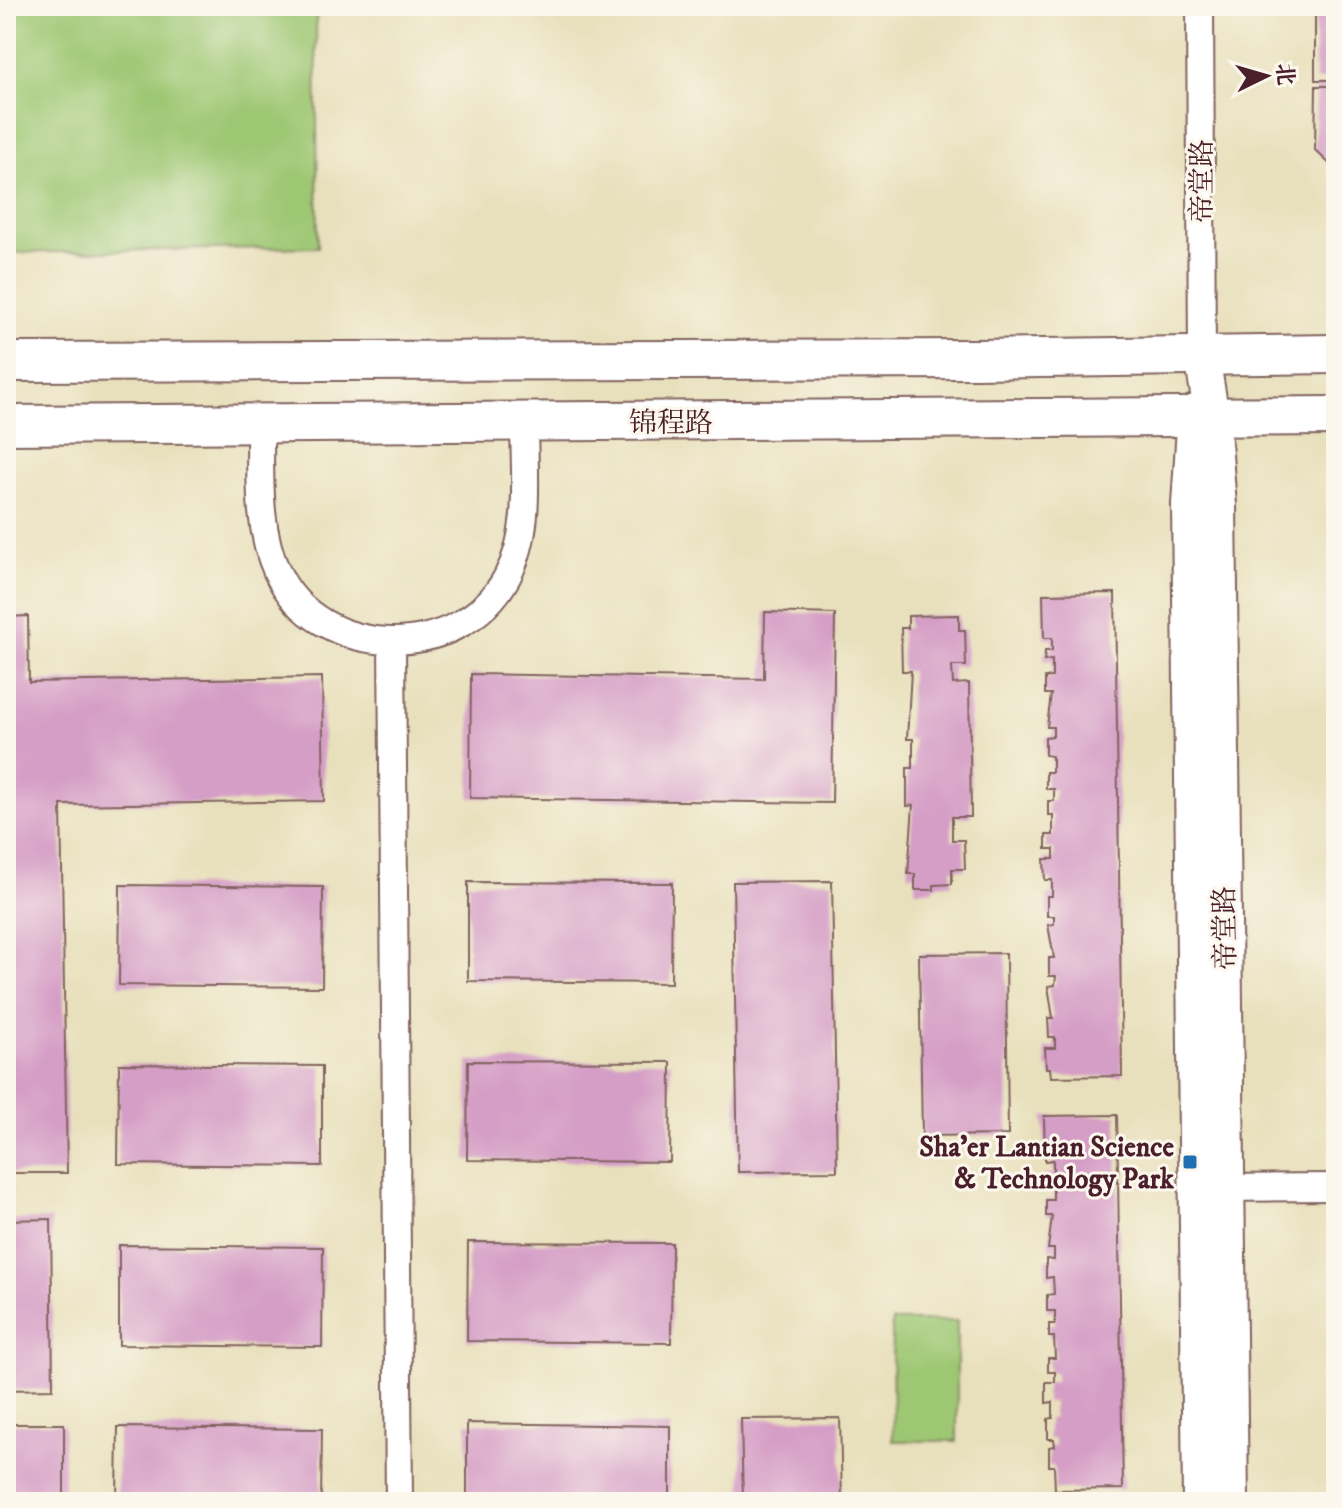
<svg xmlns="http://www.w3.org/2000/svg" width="1342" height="1508" font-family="'IM FELL DW Pica','Noto Serif SC',serif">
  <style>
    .green { fill: #9ec773; stroke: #74734f; stroke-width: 2 }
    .building { fill: #d59ec6 }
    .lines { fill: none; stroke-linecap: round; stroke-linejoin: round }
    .minor-casing { stroke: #81635e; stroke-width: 30 }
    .tertiary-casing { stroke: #81635e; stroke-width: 38 }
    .secondary-casing { stroke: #81635e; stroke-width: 42 }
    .minor { stroke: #fff; stroke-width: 26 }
    .tertiary { stroke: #fff; stroke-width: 34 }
    .secondary { stroke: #fff; stroke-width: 38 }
    .poi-dot { fill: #1f6fb2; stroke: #fbf7ec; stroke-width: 3 }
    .labels { text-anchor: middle; stroke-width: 6; stroke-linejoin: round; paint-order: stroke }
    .street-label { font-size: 28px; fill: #4a1f2b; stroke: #fbf7ec }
    .poi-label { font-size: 28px; font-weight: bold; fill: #4a1f2b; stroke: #fbf7ec; text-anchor: end }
  </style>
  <rect width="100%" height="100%" fill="#fbf7ec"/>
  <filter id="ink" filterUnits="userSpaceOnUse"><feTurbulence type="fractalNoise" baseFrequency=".0125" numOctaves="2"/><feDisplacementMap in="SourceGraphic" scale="16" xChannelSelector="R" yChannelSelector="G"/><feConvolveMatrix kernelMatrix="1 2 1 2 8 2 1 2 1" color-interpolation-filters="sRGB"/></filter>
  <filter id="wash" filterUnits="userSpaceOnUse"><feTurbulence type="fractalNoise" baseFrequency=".006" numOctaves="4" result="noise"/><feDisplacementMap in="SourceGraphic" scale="32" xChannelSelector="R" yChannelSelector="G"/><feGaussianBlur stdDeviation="1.8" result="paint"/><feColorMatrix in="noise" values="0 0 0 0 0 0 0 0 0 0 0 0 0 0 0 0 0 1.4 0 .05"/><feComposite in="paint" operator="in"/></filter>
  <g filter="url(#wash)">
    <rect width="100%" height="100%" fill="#e8e0bc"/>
    <path class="green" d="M6,6h310l2,241 -312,6z
      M892,1321h65v120h-64z"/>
    <g id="blocks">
      <path class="building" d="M1315,6h21v74h-21z
        M1316,86h20v84l-21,-20z
        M1115,593l7,483 -71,1 -1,-9h-4l-1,-20h10v-11h-6l-1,-19h5l-5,-32 7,-1 1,-9h-7v-18h5l-6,-33 6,-1v-8h-7v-20h5v-16h-7l-1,-21h10v-10h-8v-14h7v-20h-5v-14h6v-12h-8v-17h6v-16l-7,-1v-18l8,-1v-9h-6l4,-33h-6v-16l7,-1v-17l-8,1 1,-10h7v-13h-8l-1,-44z
        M765,612l70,2 -3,189 -362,-5 1,-124 293,5z
        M959,615v15h6l1,36h-14l1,18 16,-1 2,134h-19v23h12l1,29h-13v15l-18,1v5h-19v-16h-7l5,-69 -6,1v-38h6v-29h-6l4,-68h-9l-1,-43h7v-12z
        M28,616l1,66 293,-5 2,124 -263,4 6,368h-61v-556z
        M832,881l5,290 -99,1 -5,-290z
        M468,882l204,1 -1,100 -203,-2z
        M120,885l203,2 -1,100 -203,-2z
        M1006,953l2,182 -86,1 -3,-182z
        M468,1061l203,1 -1,100 -203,-2z
        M119,1064l203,2v100l-204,-2z
        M1117,1115l6,374 -68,1 -1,-24h-5v-19l6,-1 -1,-7h-6v-20l5,-1v-16l-7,1v-21h9v-10h-7v-14h7l-1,-21h-5v-13h6v-13h-8v-16l7,-1 -1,-17 -7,1v-19l8,1v-11h-6l4,-33h-6v-16h7v-17h-7l-1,-9h8v-14l-8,1 -1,-45z
        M51,1219l2,170 -47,1v-170z
        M468,1242l204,1 -1,100 -204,-2z
        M119,1245l204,2 -1,100 -203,-2z
        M840,1418l2,84h-99l-2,-83z
        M467,1423l203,3v76h-203z
        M6,1424h58v78h-58z
        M118,1427l204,2 -1,73h-204z"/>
    </g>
  </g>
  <g filter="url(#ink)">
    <use href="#blocks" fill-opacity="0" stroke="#81635e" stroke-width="2"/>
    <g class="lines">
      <defs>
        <path id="minor" d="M1200,6l2,350
          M260,422c1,49 -4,104 17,150 42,90 183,92 230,5 25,-46 17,-104 17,-155
          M392,642l7,860
          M1208,1188l128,-1"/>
        <path id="tertiary" d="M1202,356l10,62 7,87 12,997
          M1195,412l-6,92 11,998"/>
        <path id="secondary" d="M6,362l969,-3 361,-5
          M6,425l1330,-9"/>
      </defs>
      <use href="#minor" class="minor-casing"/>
      <use href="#tertiary" class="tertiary-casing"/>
      <use href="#secondary" class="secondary-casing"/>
      <use href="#minor" class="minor"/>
      <use href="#tertiary" class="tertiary"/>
      <use href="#secondary" class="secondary"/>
    </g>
  </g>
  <rect class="poi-dot" x="1182" y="1154" width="16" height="16" rx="4"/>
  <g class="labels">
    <g class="street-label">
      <text transform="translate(1201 181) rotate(-90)" y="10">帝堂路</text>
      <text x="671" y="432">锦程路</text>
      <text transform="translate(1224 928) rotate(-91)" y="10">帝堂路</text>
    </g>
    <g class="poi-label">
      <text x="1174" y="1156">Sha'er Lantian Science<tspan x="1174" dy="32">&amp; Technology Park</tspan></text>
    </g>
  </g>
  <rect width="1342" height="1508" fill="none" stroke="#fbf7ec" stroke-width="32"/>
  <g transform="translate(1266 76) rotate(85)" stroke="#fbf7ec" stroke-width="6" paint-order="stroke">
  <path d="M0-6L14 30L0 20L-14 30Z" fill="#4a1f2b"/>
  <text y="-12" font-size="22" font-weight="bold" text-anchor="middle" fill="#4a1f2b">北</text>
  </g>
</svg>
